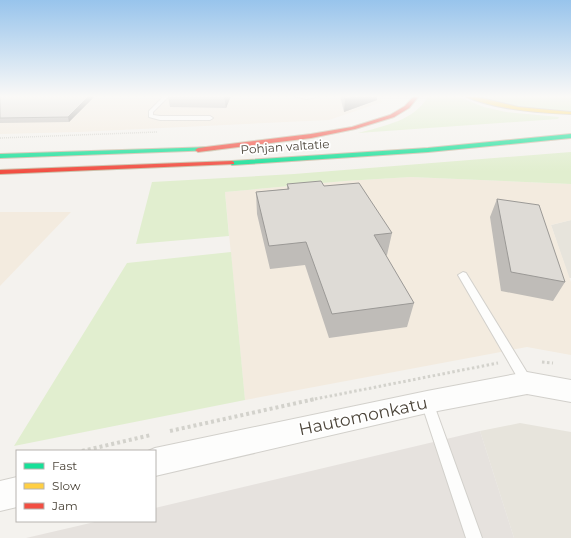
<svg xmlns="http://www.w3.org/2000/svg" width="571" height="538" font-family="Montserrat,sans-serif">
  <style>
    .residential { fill: #e7e4dc }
    .commercial { fill: #f3ebdf }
    .industrial { fill: #e6e2de }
    .green { fill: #e1eecf }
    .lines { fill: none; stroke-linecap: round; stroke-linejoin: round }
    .lane-casing { stroke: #d2d0cb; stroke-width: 2 }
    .street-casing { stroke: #d2d0cb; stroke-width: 2 }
    .fast-casing { stroke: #ccbfa9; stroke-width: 2 }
    .slow-casing { stroke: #ccbfa9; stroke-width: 2 }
    .jam-casing { stroke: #ccbfa9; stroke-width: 2 }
    .path-far2 { stroke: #d3d2cc; stroke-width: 1.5; stroke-dasharray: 1 1; stroke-linecap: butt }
    .path-far1 { stroke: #d3d2cc; stroke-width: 3; stroke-dasharray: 2.5 2.5; stroke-linecap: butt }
    .path { stroke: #d3d2cc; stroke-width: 4; stroke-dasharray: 3 3; stroke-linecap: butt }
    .lane { fill: #fdfdfc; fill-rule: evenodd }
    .street { fill: #fdfdfc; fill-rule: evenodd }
    .fast { fill: #16e098; fill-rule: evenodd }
    .slow { fill: #ffcf43; fill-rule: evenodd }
    .jam { fill: #f24e42; fill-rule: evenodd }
    .wall { fill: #bfbcb8 }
    .shaded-wall { fill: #9b9996 }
    .building { fill: #dedbd6; stroke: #9b9996 }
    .labels { text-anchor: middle; stroke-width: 3.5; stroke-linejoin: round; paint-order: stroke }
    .far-street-label { font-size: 12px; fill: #4b4439; stroke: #fff }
    .near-street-label { font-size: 17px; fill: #4b4439; stroke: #fff }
  </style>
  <rect width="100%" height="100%" fill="#f4f2ee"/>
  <path class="residential" d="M571,220v58h-2l-18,-53z
    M520,423l51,9v106h-57l-34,-107z"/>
  <path class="commercial" d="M0,96h380l2,6 -53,18 -251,12 -78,2z
    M411,177l160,7v36l-20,5 20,57v73l-44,-8 -282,53 -20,-208 120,-11z
    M0,212h71l-71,74z"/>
  <path class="industrial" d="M480,431l34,107h-488l73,-17h56v-13z"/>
  <path class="green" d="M428,96h28l28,11 22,5 53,5 -1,2 -200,14c25,-7 57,-12 70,-37z
    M477,96h94v15c-31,-2 -65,-4 -94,-15z
    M571,152v32l-160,-7 -66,4 -120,11 4,44 -93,8 16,-62 142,-8z
    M231,252l14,148 -231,46 113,-183z"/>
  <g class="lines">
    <defs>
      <path id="lane" d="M164,96h5l-16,16v3l7,1h50l3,2 -3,2h-50l-11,-3v-6z
        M293,96h27l-13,3z
        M463,272l3,1 65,106 2,4 -2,4 -4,1 -4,-1 -65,-112z
        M427,396l4,2 2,4 49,136h-16l-45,-136 2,-4z"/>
      <path id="street" d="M527,372l44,8v22l-44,-8 -100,19 -272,63v-25h-7l7,-3 272,-57z
        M17,477v30l-17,4v-30z"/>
      <path id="fast" d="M571,134v4l-143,14 -196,13 -3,-2 3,-2 196,-13z
        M213,147l2,1v2l-215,8v-4z"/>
      <path id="slow" d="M465,96h8l45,11 53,5v2c-30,-1 -79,-5 -106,-18z"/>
      <path id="jam" d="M414,96h5l-10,12 -15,9 -39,12 -44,9 -113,14 -3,-2 3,-2 113,-14 41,-7 38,-12 15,-9z
        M232,161l2,1v2l-234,10v-4z"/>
    </defs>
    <use href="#lane" class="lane-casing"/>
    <use href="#street" class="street-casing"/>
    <use href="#fast" class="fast-casing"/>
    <use href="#slow" class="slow-casing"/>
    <use href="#jam" class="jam-casing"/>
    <path class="path-far2" d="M0,138l157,-6"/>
    <path class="path-far1" d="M542,362l11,1
      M310,400l188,-37"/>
    <path class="path" d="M170,431l145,-32
      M82,451l69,-16"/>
    <use href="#lane" class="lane"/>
    <use href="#street" class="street"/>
    <use href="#fast" class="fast"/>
    <use href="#slow" class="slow"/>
    <use href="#jam" class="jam"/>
  </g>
  <path class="wall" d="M0,96h95l-26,26 -69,1z
    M168,96h63l-5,12 -56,-1z
    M340,96h37v4l-33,12z
    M287,184l37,2 68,47 -5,22 -1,1 28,47 -7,24 -78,11 -24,-73 -35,4 -13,-55 -1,-22 31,-3z
    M497,199l68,83 -12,19 -52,-10 -11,-74z"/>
  <path class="shaded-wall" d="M89,96h6l-26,26 -1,-5z
    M224,96h7l-5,12z
    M353,96h24v4l-33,12 1,-13z"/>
  <path class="building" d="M0,96h89l-21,21 -68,1z
    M344,96h9l-8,3z
    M321,181l3,5 35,-3 33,50 -18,2 40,68 -82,11 -26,-72 -37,4 -13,-54 33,-3 -2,-5z
    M497,199l42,6 26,77 -54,-10z"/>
  <linearGradient id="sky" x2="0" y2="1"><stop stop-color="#98c4ec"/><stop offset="0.56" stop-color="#faf9f7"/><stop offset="1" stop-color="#faf9f7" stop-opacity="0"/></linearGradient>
  <rect width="571" height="172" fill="url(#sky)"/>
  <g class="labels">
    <g class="far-street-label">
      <text transform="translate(285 147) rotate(-4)" y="4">Pohjan valtatie</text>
    </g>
    <g class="near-street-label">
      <text transform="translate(363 416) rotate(-12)" y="6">Hautomonkatu</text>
    </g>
  </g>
  <rect x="16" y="450" width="140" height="72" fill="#ffffff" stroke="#b7b4b0"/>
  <rect x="24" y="463" width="20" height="6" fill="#16e098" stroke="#b7b4b0"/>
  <text x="52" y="470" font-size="12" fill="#4b4439">Fast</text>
  <rect x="24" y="483" width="20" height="6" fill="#ffcf43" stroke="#b7b4b0"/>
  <text x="52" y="490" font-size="12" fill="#4b4439">Slow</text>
  <rect x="24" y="503" width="20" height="6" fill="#f24e42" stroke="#b7b4b0"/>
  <text x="52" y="510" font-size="12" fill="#4b4439">Jam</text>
</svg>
